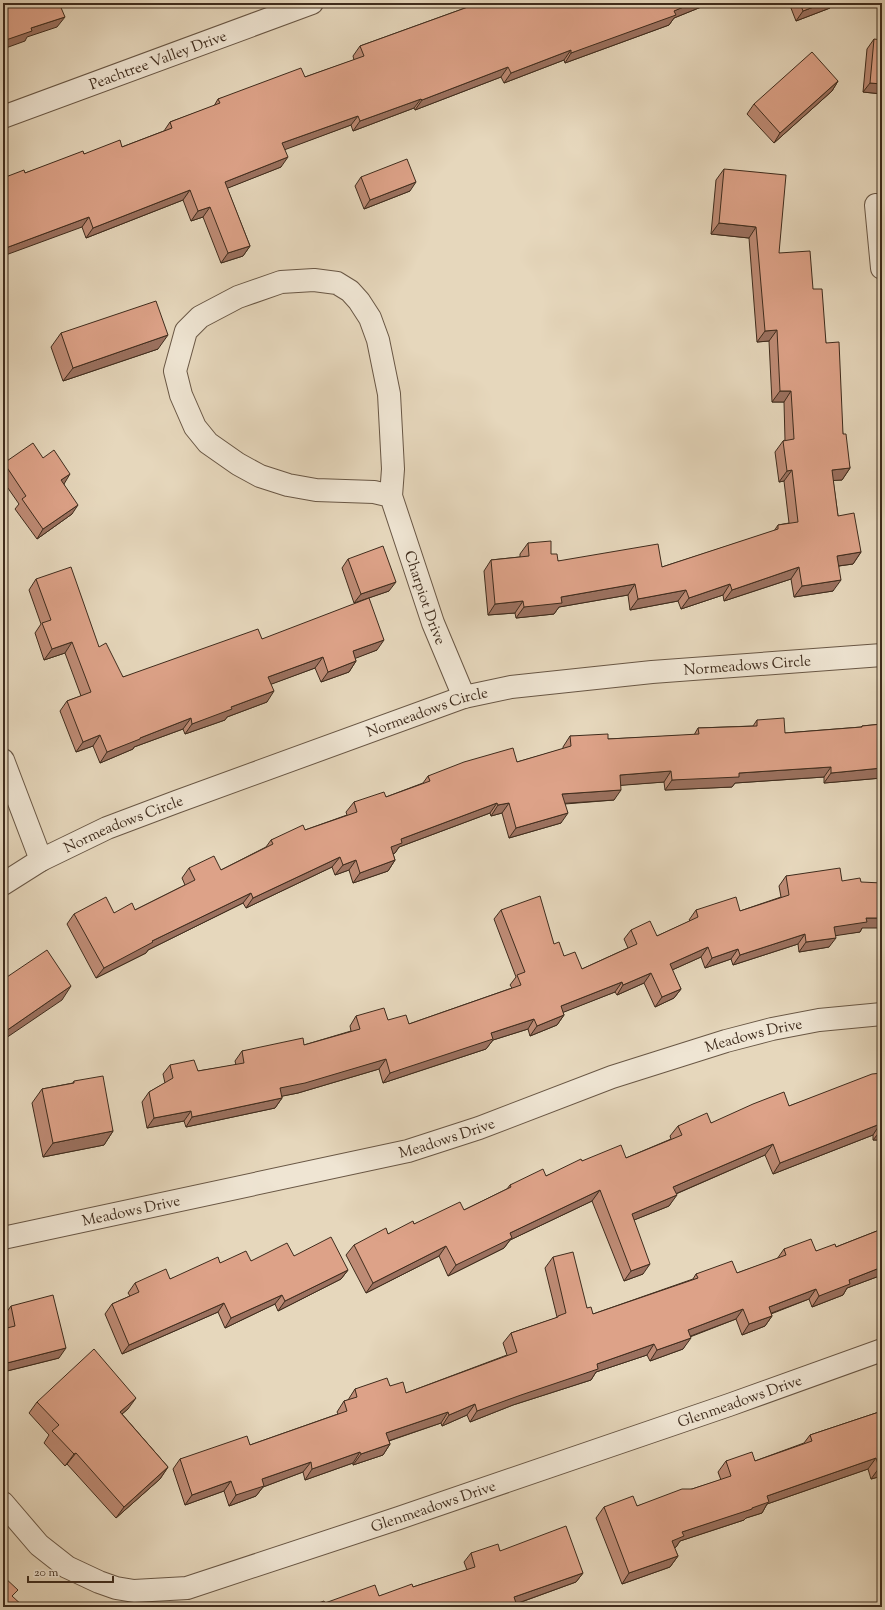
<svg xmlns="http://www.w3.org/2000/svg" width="885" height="1610" font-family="'Sorts Mill Goudy',serif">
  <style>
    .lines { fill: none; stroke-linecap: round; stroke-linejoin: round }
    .minor-casing { stroke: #695745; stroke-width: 24 }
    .minor { stroke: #efe5d3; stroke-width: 22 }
    .wall { fill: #be8b75; stroke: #3f2c1d }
    .shaded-wall { fill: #9b715f; stroke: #3f2c1d }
    .building { fill: #dda288; stroke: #3f2c1d }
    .labels { text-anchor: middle; stroke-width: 4; stroke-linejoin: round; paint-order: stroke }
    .street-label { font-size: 15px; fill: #3f2c1d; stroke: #efe5d3 }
  </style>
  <rect width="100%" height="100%" fill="#e6d7bc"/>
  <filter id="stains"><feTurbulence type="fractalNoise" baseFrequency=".005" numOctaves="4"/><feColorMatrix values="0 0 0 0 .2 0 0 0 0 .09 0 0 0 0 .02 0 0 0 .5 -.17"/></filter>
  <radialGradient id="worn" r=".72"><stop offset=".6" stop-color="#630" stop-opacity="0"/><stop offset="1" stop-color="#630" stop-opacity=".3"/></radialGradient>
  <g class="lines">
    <defs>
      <g id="minor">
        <path id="s1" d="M3,117l309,-114"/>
        <path d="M876,205l6,63"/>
        <path id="s2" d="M391,496l-17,-4 -58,-2 -28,-5 -28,-9 -22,-12 -30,-21 -13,-16 -14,-32 -6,-24 11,-40 14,-14 38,-20 43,-15 33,-2 23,3 13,8 9,10 11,17 8,22 11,54 4,75 -2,27 42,127 31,74"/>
        <path d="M3,760l38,100"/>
        <path id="s3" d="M3,884l38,-24 66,-32 69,-26 288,-105 47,-10 141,-15 230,-17"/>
        <path id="s4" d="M3,1238l405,-87 71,-23 133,-51 114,-36 46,-12 47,-9 63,-6"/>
        <path id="s5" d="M3,1503l36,42 28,22 32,15 17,6 18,3 53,-3 212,-70 330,-113 153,-55"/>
      </g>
    </defs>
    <use href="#minor" class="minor-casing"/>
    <use href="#minor" class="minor"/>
  </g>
  <path class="wall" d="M479,3h232l-37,15 -5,7 -104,38 -1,-3 -60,23 -3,-6 -86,33 -1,-2 -61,23 -2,-6 -66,24 -4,18 -54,21 23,58 -7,10 -22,7 -18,-46 -12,4 -8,-21 -97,38 -4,-11 -57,-54 59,-19 38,-7 42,-16 6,-9 44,-16 4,-7 87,-22 49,-17 -1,-4 7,-10z
    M789,3h45l-4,5 -34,13z
    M874,39l8,55 -19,-2 4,-43z
    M838,81l-6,10 -58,52 -27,-29 7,-10z
    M724,169l55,84 34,36 13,54 17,91 7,34 -8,12h-9l5,36 23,36 -8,12 -14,2 -6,25 -39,6 -3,-18 -67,22 -1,-6 -42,14 -3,-8 -48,9 -2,-15 -69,12 -5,7 -38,4 -1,-5 -27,2 -4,-44 7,-11 29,-3v-3l8,-11 23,11 7,7 104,6 112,-36 4,-6 11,-2 -5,-42 -5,1 -4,-30 8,-11 2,-1 -1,-38h-12l-3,-61 -12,1 -8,-104 -38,-4 5,-54z
    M361,177l49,14 -46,18 -9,-23z
    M61,333l97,16 -95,32 -12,-34z
    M43,458l21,26 8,30 -35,25 -22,-30 4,-5 -16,-23v-17l1,-1z
    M348,559l41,32 -35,12 -12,-35z
    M36,579l63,68 24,30 139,-38 115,11 -22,8 1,3 -7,11 -28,10 -6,-14 -44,16 -4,18 -40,15 -2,3 -40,14 -2,-5 -49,18 -1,2 -33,14 -7,-17 -17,6 -16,-41 7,-10 14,-5 -16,-43 -21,7 -9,-27 6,-9 -12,-34z
    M757,720l28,13 76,-6 1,-1 20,-2v54l-58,5v-6l-89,6 -3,4 -67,3 -1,-8 -43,3 -7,15 -49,4 -4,19 -52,15 -7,-25 -11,3 -1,-3 -91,34 -4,6 -2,1 2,6 -7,11 -35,12 -4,-13 -14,5 -3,-8 -86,41 -3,-5 -95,47 -2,3 -50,25 -29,-54 7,-10 40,-1 21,-3 50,-25 -3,-7 7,-10 32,2 45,-23 5,-7 34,-10 42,-15 -1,-3 8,-10 32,-5 37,-14 5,-7 89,-14 46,-13v-2l7,-11 38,3 86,-4 4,-7 55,-2z
    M786,876l56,5 20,47 -2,4 -25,3 -6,12 -30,5 -1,-8 -65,21 -2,-6 -26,9 -4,-11 -29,13 9,19 -7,9 -19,9 -11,-24 -27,12 -2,-3 -52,20 1,3 -7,10 -27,11 -2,-7 -35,11 -7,9 -103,34 -4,-14 -81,24 -16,3v2l-7,10 -89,19 -2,-6 -37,7 -5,-26 7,-10 16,-9 -2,-9 7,-9 28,6 38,-6 -1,-4 7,-10 62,-6 47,-14 -1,-5 6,-10 53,8 103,-36 -2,-3 6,-8 -22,-58 7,-9 53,34 10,12 18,13 46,-21 -4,-9 7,-9 26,6 33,-15 -1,-1 7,-10 44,1 41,-14 -2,-11z
    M882,1073v67h-9v-5l-100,39 -8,-19 -89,39 -7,12 -35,14 9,54 -19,7 -32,-80 -82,39 -6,8 -56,28 -9,-20 -73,37 -20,-38 8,-10 34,-11 26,-10 50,-14 43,-21 3,-4 36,-9 36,-15 44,-3 45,-19 -1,-3 8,-10 33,-3 78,-17z
    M74,1081l39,50 -9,14 -61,12 -11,-54 10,-14 31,-6z
    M882,1229v46l-35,13 -4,7 -31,12 -3,-8 -38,15 1,2 -7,10 -23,9 -6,-16 -46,18 -7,12 -33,12 -3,-6 -51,17 -5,8 -78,25 -43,17 -3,-7 -25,11 -1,-3 -52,18 1,3 -7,11 -30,10v-2l-48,17 -2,-8 -40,15 -7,9 -27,10 -5,-15 -39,14 -12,-36 7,-10 70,-14 88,-31 -1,-2 7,-11 4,-1 7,-11 35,-3 16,7 101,-38 -4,-12 8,-10 45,-15 1,-1 -12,-49 8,-11 34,51 6,6 100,-35 3,-5 41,-1 40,-14 7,-10 32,2 20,-4z
    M294,1256l54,14 -7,9 -63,32 -3,-7 -50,24 -7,-16 -96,42 -17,-40 7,-10 18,-8 -2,-3 7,-10 35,-4 50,-16 31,-2z
    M11,1306l48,52 -56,14v-43l4,-1 -3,-12z
    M37,1402l91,7 -6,5 46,53 -8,12 -44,39 -49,-54 -2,2 -21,-23 5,-8 -20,-22z
    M882,1411v65l-11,3 -3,-10 -101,35 -5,9 -16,5 -2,2 -64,21 -4,6 -2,1 4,8 -8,11 -48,17 -26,-66 8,-11 33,-1 55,-17 29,-9 -3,-8 8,-11h29l49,-18 6,-8z
    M500,1551l83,22 -7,9 -60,22 1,2 -1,1h-208l17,-4 54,-7 34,-9 54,-17 -3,-8 7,-9z"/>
  <path class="shaded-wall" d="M693,3h18l-37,15 -5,7 -104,38 6,-10z
    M824,3h10l-4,5 -34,13 7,-10z
    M65,17l-8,10 -30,10 -2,4 -22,8v-8l28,-13z
    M571,50l-7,10 -60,23 7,-10z
    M508,67l-7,10 -86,33 7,-10z
    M838,81l-6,10 -58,52 6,-10z
    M870,83l12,1v10l-19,-2z
    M421,99l-7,9 -61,23 7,-10z
    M358,116l-7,9 -75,28 6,-10z
    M288,157l-7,10 -63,25 7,-10z
    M416,182l-6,9 -46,18 6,-9z
    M190,190l-7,10 -97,38 7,-10z
    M210,207l-7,10 -12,4 7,-10z
    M89,217l-7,10 -79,29v-7z
    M719,223l37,4 -7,11 -38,-4z
    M250,246l-7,10 -22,7 7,-10z
    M777,330l-8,11 -12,1 8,-11z
    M168,335l-10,14 -95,32 10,-13z
    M780,391h11l-7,11h-12z
    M850,468l-8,12 -18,1 8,-11z
    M792,470l-8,11 -5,1 8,-11z
    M70,474l-6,10 -10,6 7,-10z
    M78,505l-6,9 -35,25 6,-10z
    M861,552l-8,12 -23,3 7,-11z
    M799,567l-8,12 -67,22 8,-11z
    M841,580l-8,11 -39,6 8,-11z
    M396,582l-7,9 -35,12 7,-9z
    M635,584l-7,11 -69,12 -5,7 -38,4 8,-11 37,-10z
    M730,584l-7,11 -42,14 8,-11z
    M686,590l-8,11 -48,9 8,-11z
    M523,601l-8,12 -27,2 7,-11z
    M384,640l-7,10 -31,12 7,-11z
    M72,642l-7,11 -21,7 8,-11z
    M323,657l-8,11 -54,20 7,-11z
    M356,661l-7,11 -28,10 7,-10z
    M274,691l-7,11 -40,15 -2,3 -40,14 7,-10 39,-17z
    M191,718l-8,11 -49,18 -1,2 -33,14 7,-11 33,-14z
    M100,735l-7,11 -17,6 7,-10z
    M831,767l-7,10 -89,6 -3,4 -67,3 7,-10 67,-7z
    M882,768v10l-58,5 7,-10z
    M671,771l-7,11 -51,4 7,-11z
    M621,790l-7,10 -59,4 7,-10z
    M497,803l-7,10 -91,34 -4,6 -12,4 8,-10 10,-8z
    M509,803l-7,10 -11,3 7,-11z
    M568,813l-7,10 -52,15 7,-10z
    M340,857l-8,10 -86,41 7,-10z
    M356,860l-7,10 -14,5 8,-10z
    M395,860l-7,11 -35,12 7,-10z
    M251,893l-8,10 -95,47 -2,3 -50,25 8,-10 48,-27z
    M866,918h16v10h-20l-2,4 -33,5 7,-10z
    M805,934l-7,10 -65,21 7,-10z
    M836,938l-7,9 -30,5 7,-10z
    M708,947l-7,10 -38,17 7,-10z
    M738,949l-7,10 -26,9 7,-10z
    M651,973l-7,10 -27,12 6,-10z
    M622,982l-7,10 -61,24 7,-10z
    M71,986l-9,14 -59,40v-7z
    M681,989l-7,9 -19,9 7,-10z
    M564,1015l-7,10 -27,11 7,-10z
    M534,1019l-6,10 -35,11 -7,9 -103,34 7,-10 101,-40z
    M386,1059l-7,10 -81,24 -25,5 7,-10z
    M282,1098l-7,10 -89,19 6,-10z
    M191,1111l-7,10 -37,7 7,-10z
    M880,1124l-7,11 -100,39 7,-11z
    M881,1130h1v10h-9z
    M113,1131l-9,14 -61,12 10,-14z
    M773,1144l-8,11 -99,43 7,-11z
    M600,1190l-8,11 -82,39 -6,8 -56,28 8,-11 54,-32z
    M677,1195l-8,11 -45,18 8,-10z
    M446,1246l-7,10 -73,37 7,-10z
    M650,1264l-7,10 -19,7 7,-10z
    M882,1267v8l-35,13 -4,7 -31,12 7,-11 30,-16z
    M348,1270l-7,9 -63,32 7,-10z
    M816,1289l-7,10 -48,18 8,-10z
    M282,1295l-7,9 -50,24 6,-10z
    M224,1303l-6,9 -96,42 7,-9z
    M743,1309l-7,10 -56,21 8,-10z
    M772,1316l-7,10 -23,9 7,-11z
    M691,1338l-8,11 -33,12 7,-11z
    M654,1344l-7,11 -51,17 -5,8 -78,25 -43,17 7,-11 120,-47z
    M66,1348l-7,10 -56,14v-3l4,-6z
    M136,1398l-8,11 -17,14 9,-11z
    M475,1404l-8,11 -25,11 7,-11z
    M448,1412l-7,11 -62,21 7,-11z
    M390,1444l-7,11 -30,10 8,-11z
    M360,1452l-7,11 -48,17 7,-11z
    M76,1453l-9,11 -2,2 9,-12z
    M876,1458l-8,11 -101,35 -5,9 -16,5 -2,2 -64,21 -4,6 -12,5 8,-11 10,-9 70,-24 15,-12z
    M311,1462l-8,10 -40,15 -7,9 -27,10 7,-11 26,-16z
    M168,1467l-8,12 -44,39 8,-11z
    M882,1467v9l-11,3 8,-11z
    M231,1481l-7,10 -39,14 7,-10z
    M678,1556l-8,11 -48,17 7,-11z
    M583,1573l-7,9 -69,25 7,-10z"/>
  <path class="building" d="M3,3h56l6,14 -34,11 1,3 -29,10z
    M479,3h214l-19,8 2,4 -105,38v-3l-60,23 -3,-6 -86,33 -1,-1 -61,22 -2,-5 -76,27 6,14 -63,25 25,64 -22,7 -18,-46 -12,4 -8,-21 -97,38 -4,-11 -86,32v-71l21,-8 1,3 58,-22 1,3 36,-14 2,7 50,-19 -2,-6 50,-19 -2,-4 83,-31 4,9 59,-21 -4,-10z
    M800,3h24l-21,8z
    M874,39l8,1v44l-12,-1z
    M812,52l26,29 -58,52 -26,-29z
    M407,159l9,23 -46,18 -9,-23z
    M724,169l62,6 -7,78 31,-2 3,38h9l4,54 13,-1 4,92h3l4,34 -18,2 6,46 16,-3 7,39 -24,4 4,24 -39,6 -3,-19 -67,23 -2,-6 -41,14 -3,-8 -48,9 -3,-15 -74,13 1,6 -38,4 -1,-6 -28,3 -4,-44 38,-4 -1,-13 23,-2v13h6l1,7 100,-17 4,23 116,-38v-4l20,-3 -6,-52 -5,1 -4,-30 11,-2 -3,-48h-11l-3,-61 -12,1 -9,-104 -37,-4z
    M156,301l12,34 -95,33 -12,-35z
    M33,443l10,15 11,-8 16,24 -9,6 17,25 -35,24 -21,-30 4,-3 -22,-33z
    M383,546l13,36 -35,12 -13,-35z
    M71,567l28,80 7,-4 17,34 135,-48 4,10 107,-41 15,42 -31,11 3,10 -28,11 -5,-15 -55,20 6,14 -43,16 1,2 -40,15 -1,-6 -51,20v1l-33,13 -7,-17 -17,7 -16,-41 24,-9 -19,-50 -20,7 -10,-26 9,-3 -15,-41z
    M784,718l1,15 77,-6v-1l20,-2v44l-51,5v-6l-92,6v4l-67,3 -1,-9 -51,4 1,15 -59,4 6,19 -52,15 -7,-25 -11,2 -1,-2 -96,36 1,4 -11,4 4,13 -35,13 -4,-13 -13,5 -3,-8 -87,41 -2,-5 -99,48 1,1 -49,26 -30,-54 32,-17 8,16 18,-10 3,7 60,-30 -6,-12 25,-12 7,14 52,-26 -2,-4 32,-15 2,5 52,-18 -3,-10 30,-10 2,5 44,-16 -2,-5 36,-14 49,-14 4,14 54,-16 -1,-10 38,-2v5l91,-5 -1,-6 59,-2v-6z
    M840,868l2,13 18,-3 1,4 21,1v35h-16l1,4 -33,5 2,11 -30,4 -1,-8 -65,21 -2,-6 -26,9 -4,-11 -38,17 11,25 -19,8 -11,-24 -28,12 -1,-3 -61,24 3,9 -27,11 -3,-7 -43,14 2,6 -103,34 -4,-14 -81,24 -25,5 2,10 -90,19 -1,-6 -37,7 -5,-26 24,-14 -3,-13 24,-5 4,11 46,-8 -2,-12 61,-13 1,7 56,-16 -4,-13 28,-8 4,12 18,-5 3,9 112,-39 -4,-10 8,-3 -24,-62 39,-14 14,48 5,-2 5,14 11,-4 7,17 55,-25 -6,-14 19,-9 7,15 41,-19 -2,-7 40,-13 4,14 49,-16 -3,-19z
    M47,950l24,36 -68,47v-55l1,1z
    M882,1073v57h-1l-1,-6 -100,39 -7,-19 -100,43 4,8 -45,19 18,50 -19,7 -31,-81 -90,43 2,5 -56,27 -10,-19 -73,37 -19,-38 32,-17 2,6 25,-13 1,3 46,-22 4,8 47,-23 -1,-2 33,-16 3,7 35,-17 1,2 39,-16 5,13 56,-23 -4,-9 29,-13 4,10 42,-19 31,-12 5,14 83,-32z
    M103,1076l10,55 -60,12 -11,-54 32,-6v-2z
    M882,1229v38l-33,13 1,4 -31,12 -3,-7 -47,18 3,9 -23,8 -6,-15 -55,21 3,8 -34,12 -3,-6 -57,20 1,5 -77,26 -44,16 -2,-7 -26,11 -1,-3 -62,21 4,11 -29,10 -1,-2 -48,17 -1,-7 -49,17 2,7 -28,9 -5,-14 -39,14 -12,-36 67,-23 3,9 97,-34 -3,-10 13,-4 -2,-8 32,-11 3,8 13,-4 3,11 111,-41 -6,-19 47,-16v-1l8,-3 -13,-56 20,-5 14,56 4,-1 2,7 105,-36 -2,-4 36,-13 5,12 49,-18 -2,-6 27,-10 5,12 19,-7 1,3z
    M331,1237l17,33 -63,31 -3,-6 -51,23 -7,-15 -95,42 -17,-41 27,-12 -4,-9 31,-14 4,10 48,-22 2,6 26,-12 5,10 36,-18 7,13z
    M53,1295l13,53 -59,15 -4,-18v-16l12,-3 -4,-20z
    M94,1349l42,49 -16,14 48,55 -44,40 -48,-54 -2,1 -22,-23 7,-6 -22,-23z
    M882,1411v56l-3,1 -3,-10 -109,38 2,6 -17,6v1l-70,23 2,4 -12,5 6,15 -49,17 -25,-66 29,-11 4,10 45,-17h10l39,-13 -5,-15 26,-9 3,9 57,-20 -2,-6z
    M566,1526l17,47 -69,24 3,9 -4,1h-34l-1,-2 -5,2h-165l16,-6 1,2 50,-18 4,11 33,-12 1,3 62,-20 -4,-14 27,-9 2,7z
    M3,1576l15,14 -6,6 12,11h-21z"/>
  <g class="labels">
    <g class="street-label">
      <text dy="5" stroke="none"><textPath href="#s1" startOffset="165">Peachtree Valley Drive</textPath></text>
      <text dy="5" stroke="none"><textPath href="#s2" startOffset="818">Charpiot Drive</textPath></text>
      <text dy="5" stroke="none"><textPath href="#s3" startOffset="784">Normeadows Circle</textPath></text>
      <text dy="5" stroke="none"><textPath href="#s3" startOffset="459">Normeadows Circle</textPath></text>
      <text dy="5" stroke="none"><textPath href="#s3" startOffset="135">Normeadows Circle</textPath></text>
      <text dy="5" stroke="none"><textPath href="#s4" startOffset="779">Meadows Drive</textPath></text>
      <text dy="5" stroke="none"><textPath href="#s4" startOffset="455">Meadows Drive</textPath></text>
      <text dy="5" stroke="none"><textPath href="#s4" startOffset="131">Meadows Drive</textPath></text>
      <text dy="5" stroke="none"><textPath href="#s5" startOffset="799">Glenmeadows Drive</textPath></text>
      <text dy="5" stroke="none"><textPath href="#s5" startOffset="475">Glenmeadows Drive</textPath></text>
    </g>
  </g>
  <rect width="885" height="1610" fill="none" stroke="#e6d7bc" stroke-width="16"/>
  <rect x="4" y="4" width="877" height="1602" fill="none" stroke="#3f2c1d" stroke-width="2"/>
  <rect x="8" y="8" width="869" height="1594" fill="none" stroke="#3f2c1d"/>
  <path d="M28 1576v6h85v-6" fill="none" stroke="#3f2c1d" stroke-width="2"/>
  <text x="34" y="1576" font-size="12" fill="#3f2c1d" stroke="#efe5d3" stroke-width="3" paint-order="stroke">20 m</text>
  <rect width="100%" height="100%" filter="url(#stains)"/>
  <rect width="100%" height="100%" fill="url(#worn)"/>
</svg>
